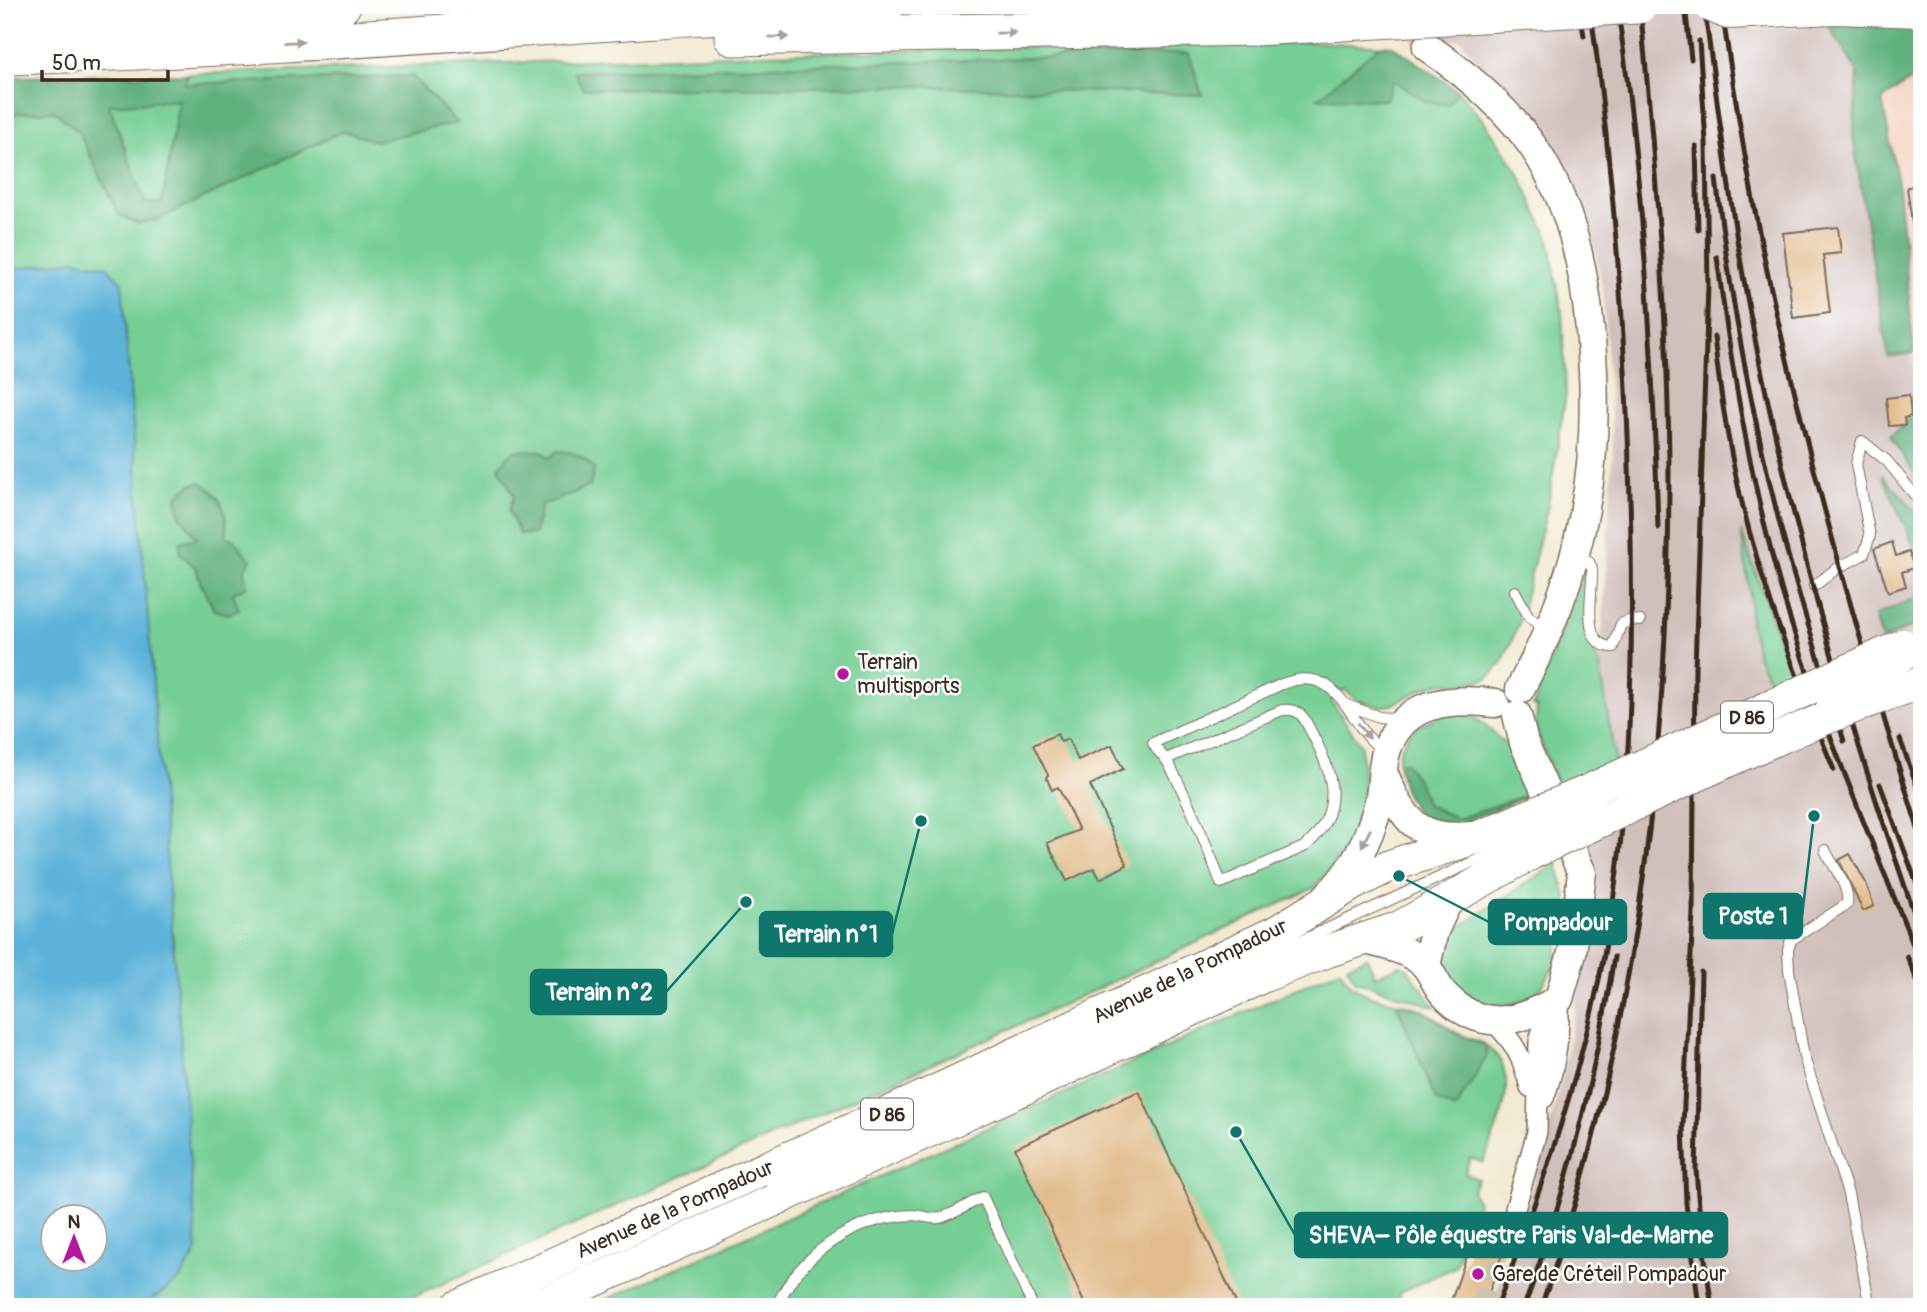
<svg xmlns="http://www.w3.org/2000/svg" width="1927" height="1312" font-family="Pangolin,sans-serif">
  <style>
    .built { fill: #f4d3c1 }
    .industrial { fill: #d0c0bc }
    .green { fill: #75ce94; stroke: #587c59; stroke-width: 2; fill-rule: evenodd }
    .forest { fill: #60b17e; stroke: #4e6e4e; stroke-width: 2; fill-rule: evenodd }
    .water { fill: #5cb2d9; stroke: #4c6e7c; stroke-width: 2; fill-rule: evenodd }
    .building { fill: #e2bc8c }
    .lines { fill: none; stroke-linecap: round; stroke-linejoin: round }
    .street-tunnel { stroke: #cdc2ac; stroke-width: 19; stroke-dasharray: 19 10; stroke-linecap: butt }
    .lane-casing { stroke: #7b6c5c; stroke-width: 12 }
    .street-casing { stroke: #7b6c5c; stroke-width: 22 }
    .secondary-casing { stroke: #7b6c5c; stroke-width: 31 }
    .primary-casing { stroke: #7b6c5c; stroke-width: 34 }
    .highway-casing { stroke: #7b6c5c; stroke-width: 39 }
    .lane { stroke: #fff; stroke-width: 10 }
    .street { stroke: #fff; stroke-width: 19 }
    .secondary { stroke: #fff; stroke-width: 28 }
    .primary { stroke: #fff; stroke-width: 32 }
    .highway { stroke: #fff; stroke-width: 37 }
    .rail { stroke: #3b2a1e; stroke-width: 5 }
    .lane-bridge-casing { stroke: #7b6c5c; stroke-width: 12; stroke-linecap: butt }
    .primary-bridge-casing { stroke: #7b6c5c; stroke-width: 34; stroke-linecap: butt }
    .highway-bridge-casing { stroke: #7b6c5c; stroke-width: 39; stroke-linecap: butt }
    .lane-bridge { stroke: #fff; stroke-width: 10 }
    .primary-bridge { stroke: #fff; stroke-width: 32 }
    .highway-bridge { stroke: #fff; stroke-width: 37 }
    .oneway { fill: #a79f9a }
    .poi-dot { fill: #b5179e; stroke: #fff; stroke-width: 2.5 }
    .labels { text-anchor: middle; stroke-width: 5; stroke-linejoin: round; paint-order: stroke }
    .shield { fill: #fff; stroke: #766a62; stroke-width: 2 }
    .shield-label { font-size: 19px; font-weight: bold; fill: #3b2a1e }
    .poi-label { font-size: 21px; fill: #3b2a1e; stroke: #fff; text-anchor: start }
    .street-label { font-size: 21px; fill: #3b2a1e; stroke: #fff }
    .leader { fill: none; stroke: #0f766e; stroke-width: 2.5 }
    .callout-dot { fill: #0f766e; stroke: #fff; stroke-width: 2.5 }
    .callout { fill: #0f766e; stroke: #0f766e; stroke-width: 2.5 }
    .callout-label { font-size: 23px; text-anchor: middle; font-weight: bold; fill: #fff }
  </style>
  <rect width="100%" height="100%" fill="#fff"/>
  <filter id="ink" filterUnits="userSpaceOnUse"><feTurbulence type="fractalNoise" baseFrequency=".0143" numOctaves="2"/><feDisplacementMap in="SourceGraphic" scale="14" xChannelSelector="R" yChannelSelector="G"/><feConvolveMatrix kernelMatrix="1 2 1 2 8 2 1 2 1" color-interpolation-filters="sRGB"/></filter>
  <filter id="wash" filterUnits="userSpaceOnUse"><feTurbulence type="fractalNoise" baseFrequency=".00686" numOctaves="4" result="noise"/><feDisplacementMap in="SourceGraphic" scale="28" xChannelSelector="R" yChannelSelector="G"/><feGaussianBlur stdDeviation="1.57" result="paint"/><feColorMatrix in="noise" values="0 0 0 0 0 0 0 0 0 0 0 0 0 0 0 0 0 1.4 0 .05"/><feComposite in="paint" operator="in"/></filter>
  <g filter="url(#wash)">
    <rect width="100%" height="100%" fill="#f2e8cf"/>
    <path class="built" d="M1911,80h11v344l-50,-327z"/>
    <path class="industrial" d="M1400,5h346l4,24 79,-3 43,71 50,327v883h-432l34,-93 38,-135 32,-168 3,-39 -10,-25 29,-80 -16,-101 13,-218 -10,-159 -14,-69 -16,-37 -14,-21 -99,-123 -45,6z"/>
    <path class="green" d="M1254,42l16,3 38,-3 85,4 65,45 27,31 33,50 31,67 13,73 4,82 -18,111 -30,121 -16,37 -14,15 -12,4 -38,2 -14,4 -32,17 -11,2 -24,-7 -13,-11 -13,12 30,44 3,41 -9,42 -11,23 -30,37 -282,131 -641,288h-386v-1221l179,-2 4,-10 570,-20zM52,1218h42v42h-42z
      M1741,531l53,151 -19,9 -17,-33 -8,-35v-29z
      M1584,571l3,2 -1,58 14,35 16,101 -59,17 -21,-54 1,-23 -4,-1z
      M1459,710l20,10 32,29 15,46 -68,24 -31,-14 -9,-24 -20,-17c2,-37 31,-44 61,-54z
      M1557,863l10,36 -1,7 -12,60 -14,24 -18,11 -17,4 -12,1 -22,-8 -17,-14 -7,-10 -5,-14 1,-22z
      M1367,957l8,19 25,-11 7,3 28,39 -79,-26 -9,-15z
      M1340,969c17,35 52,28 83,41 13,6 23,18 36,24 8,3 17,6 25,10 43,28 12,83 -1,119l-13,-5 -5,16 13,5 -6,13 6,10 -23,65 -55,25 -4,15h-806z"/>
    <path class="forest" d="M1874,24h48v56h-11l-29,20 16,84 16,169 -26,4 -35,-220 5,-64 -29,-47z
      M1379,46h14l65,45 -10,14 -23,-4 -32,-21 -7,20 -68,-2z
      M1189,53l13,42 -291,-9 -328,3 -9,-17z
      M188,74l-3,10 227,-8 45,47 -82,18 -32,-10 -184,88 -21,5 -19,-9 -40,-83 -25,-21 -49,3v-37zM179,100l-17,103h-17l-36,-98z
      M1922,413v72l-31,-48 21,-22z
      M517,450l25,1 8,7 7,-7c17,1 27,5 37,18l-4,17c-16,6 -32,16 -48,18l-8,30h-15l-10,-23 5,-16 -15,-27 9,-12z
      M1882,474l40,45v103l-40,18 -7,-25 46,-19v-34z
      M200,482c23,13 28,31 26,55l7,2 18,21 -7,10 3,16 -14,7 6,17 -11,4 -14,-4 -13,-26 -5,-16 -16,-15v-11l17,-4 -17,-23 -3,-19 15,-12z
      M1511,749l19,47 -78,31 -34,-11 -14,-26 -6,-26 7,-2 13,19 9,24 31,14 68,-24z
      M1396,1003l27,7 33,23 30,13 1,10 -32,53 -19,-9z"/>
    <path class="water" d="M74,260l32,6 16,17 75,969 -17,27 -38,28h-137v-1037zM52,1218h42v42h-42z"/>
    <g id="blocks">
      <path class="building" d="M1922,185v52h-8l-7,-50z
        M1838,227l3,26 -18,2 7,58 -37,5 -10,-85z
        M1909,395l2,21 -7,2 1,7 -16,1 -3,-28z
        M1892,542l4,14 13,-4 5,16 -12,4 4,14 -18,6 -14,-43z
        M1057,734l4,8 7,-3 10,21 34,-15 11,24 -33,16 37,80 -27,14 -6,-11 -27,13 -20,-38 32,-13 -21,-43 -6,3 -6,-13 2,-2 -15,-30z
        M1850,854l16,29 8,23 -11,5 -24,-51z
        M1139,1091l99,216h-152l-71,-159z
        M1478,1224l31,10 -25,73h-35z"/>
    </g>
  </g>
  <g filter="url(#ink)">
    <use href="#blocks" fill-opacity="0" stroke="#7b6c5c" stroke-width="2"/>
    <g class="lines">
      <path class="street-tunnel" d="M1480,1307l21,-52 14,-46"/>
      <defs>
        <path id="lane" d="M1576,557l13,5 3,6c2,23 -14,78 21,79l8,-23 10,-4 9,1
          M1814,586l22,-17 28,-15 6,-18 -14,-72 6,-23 25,20 35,43
          M1515,591l14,26 16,11
          M1347,705l32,12 21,2
          M1166,759l116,-49c11,-1 17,1 23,10 24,45 45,86 1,126l-85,37c-15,-40 -32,-81 -52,-119 -5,-9 -11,-10 -16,-21l129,-59c46,-18 60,17 82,48 6,8 13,14 20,20
          M1825,850c8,16 25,37 22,54l-56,36 -3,10 1,20 15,87 44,137 22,113
          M771,1184l754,-346
          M499,1307l38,-17
          M776,1307c24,-53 78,-90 137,-92 8,0 18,5 26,3 15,-3 31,-15 44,-21l50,110"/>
        <path id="street" d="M1494,1022c22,22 28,35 36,65
          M1544,1098c12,-31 16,-64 15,-97
          M1515,1209l22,-77 2,-90 3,-11 17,-31"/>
        <path id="secondary" d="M1427,47c41,28 79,60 107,101 36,54 50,118 56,182 13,133 -6,240 -70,359
          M1383,772c21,48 33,69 89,64
          M1327,896c26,-25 43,-59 52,-94 4,-17 2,-36 8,-53 16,-49 65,-51 108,-46
          M1366,940c20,5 44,10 59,25 7,8 11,20 18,28 36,40 75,31 116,6l13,-46 10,-80 -58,-130 -7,-28
          M1426,966l8,-35 14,-30"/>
        <path id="primary" d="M457,1307l451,-203 368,-172 77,-48 34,-17 94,-31 38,-16
          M535,1307l488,-218 241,-113 64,-25 70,-23 134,-75"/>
        <path id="highway" d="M5,21l92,-1 245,-15
          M733,37l522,-10
          M5,56c294,-9 588,-35 881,-51"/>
      </defs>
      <use href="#lane" class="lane-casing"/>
      <use href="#street" class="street-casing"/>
      <use href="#secondary" class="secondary-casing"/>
      <use href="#primary" class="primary-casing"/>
      <use href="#highway" class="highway-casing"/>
      <use href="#lane" class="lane"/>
      <use href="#street" class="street"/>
      <use href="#secondary" class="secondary"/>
      <use href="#primary" class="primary"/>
      <use href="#highway" class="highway"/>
      <path class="rail" d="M1579,5l5,31
        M1617,5c26,174 36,348 41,523
        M1685,5l6,54
        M1704,5c14,101 26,203 45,303 40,213 100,423 173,627
        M1721,5c15,98 30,196 52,293 40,183 92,364 149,543
        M1699,41l7,101 2,143 -13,383 -2,244 -10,214 3,77 13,104
        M1696,146l2,84
        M1716,179c14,114 34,227 62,338 19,76 43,150 66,224
        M1717,257c13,102 30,202 56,302 36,139 96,274 149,408
        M1714,337c8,75 21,149 43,221 21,73 49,143 77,212
        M1900,739l22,61
        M1880,784l42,114
        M1907,956l15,36
        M1701,972l-5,198 5,61 11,76
        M1497,1307c45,-120 88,-243 110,-369 23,-130 26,-265 24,-397 -3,-179 -16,-358 -41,-536
        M1524,1307c42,-112 71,-231 90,-350
        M1541,1307c95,-262 127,-549 128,-827 0,-158 -14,-317 -29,-475"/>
      <defs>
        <path id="lane-bridge" d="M1822,704l100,-46
          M1525,838l73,-33"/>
        <path id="primary-bridge" d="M1709,5l19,8 107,-5 87,3
          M1519,820l71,-30 313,-145
          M1532,853c126,-58 250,-123 382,-168"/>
        <path id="highway-bridge" d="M1255,27l383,-22"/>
      </defs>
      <use href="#lane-bridge" class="lane-bridge-casing"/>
      <use href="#primary-bridge" class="primary-bridge-casing"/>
      <use href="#highway-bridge" class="highway-bridge-casing"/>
      <use href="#lane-bridge" class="lane-bridge"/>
      <use href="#primary-bridge" class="primary-bridge"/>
      <use href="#highway-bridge" class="highway-bridge"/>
    </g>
    <defs><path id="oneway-solid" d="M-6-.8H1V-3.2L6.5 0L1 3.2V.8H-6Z" transform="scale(1.75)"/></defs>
    <g class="oneway">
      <use href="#oneway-solid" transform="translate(1006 33) rotate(-1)"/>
      <use href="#oneway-solid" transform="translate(779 37) rotate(-1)"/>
      <use href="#oneway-solid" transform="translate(294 42) rotate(-3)"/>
      <use href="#oneway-solid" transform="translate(1364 731) rotate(53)"/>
      <use href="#oneway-solid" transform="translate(1366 838) rotate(117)"/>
    </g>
  </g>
  <g class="poi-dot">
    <circle cx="843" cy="674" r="7"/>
    <circle cx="1478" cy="1274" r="7"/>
  </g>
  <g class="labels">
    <g class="shield">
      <rect x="1721" y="701.5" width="52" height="31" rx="5"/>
      <rect x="861" y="1098.5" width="52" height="31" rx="5"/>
    </g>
    <g class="shield-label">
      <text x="1747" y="724">D 86</text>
      <text x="887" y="1121">D 86</text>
    </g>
    <g class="poi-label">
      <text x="857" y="669">Terrain<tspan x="857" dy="24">multisports</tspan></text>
      <text x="1492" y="1281">Gare de Créteil Pompadour</text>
    </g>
    <g class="street-label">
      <text transform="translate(1190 971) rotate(-26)" y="7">Avenue de la Pompadour</text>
      <text transform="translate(675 1209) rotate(-24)" y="7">Avenue de la Pompadour</text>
    </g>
  </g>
  <path class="leader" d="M1814 816L1802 916M1399 876L1489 922M921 821L892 934M746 902L666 992M1236 1132L1295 1235"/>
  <g class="callout-dot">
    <circle cx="1814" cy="816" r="7"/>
    <circle cx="1399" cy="876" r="7"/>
    <circle cx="921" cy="821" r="7"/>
    <circle cx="746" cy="902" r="7"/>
    <circle cx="1236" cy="1132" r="7"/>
  </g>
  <g class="callout">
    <rect x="1704" y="894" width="98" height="44" rx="7"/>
    <rect x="1489" y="900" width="137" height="44" rx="7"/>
    <rect x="760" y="912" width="132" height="44" rx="7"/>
    <rect x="531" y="970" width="135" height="44" rx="7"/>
    <rect x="1295" y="1213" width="432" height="44" rx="7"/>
  </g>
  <g class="callout-label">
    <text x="1753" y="924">Poste 1</text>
    <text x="1558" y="930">Pompadour</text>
    <text x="826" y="942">Terrain n°1</text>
    <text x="599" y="1000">Terrain n°2</text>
    <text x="1511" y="1243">SHEVA– Pôle équestre Paris Val-de-Marne</text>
  </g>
  <rect width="1927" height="1312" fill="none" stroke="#fff" stroke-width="28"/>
  <g transform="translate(74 1238)"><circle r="33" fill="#ffffff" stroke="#b1aaa5" stroke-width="2"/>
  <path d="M0-5L12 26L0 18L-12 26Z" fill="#b5179e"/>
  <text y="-10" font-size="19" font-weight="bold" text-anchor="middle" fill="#3b2a1e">N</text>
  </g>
  <path d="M42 70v10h126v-10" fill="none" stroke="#3b2a1e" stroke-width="3.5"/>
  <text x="52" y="70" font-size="21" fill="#3b2a1e" stroke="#ffffff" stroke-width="5" paint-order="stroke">50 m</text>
</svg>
